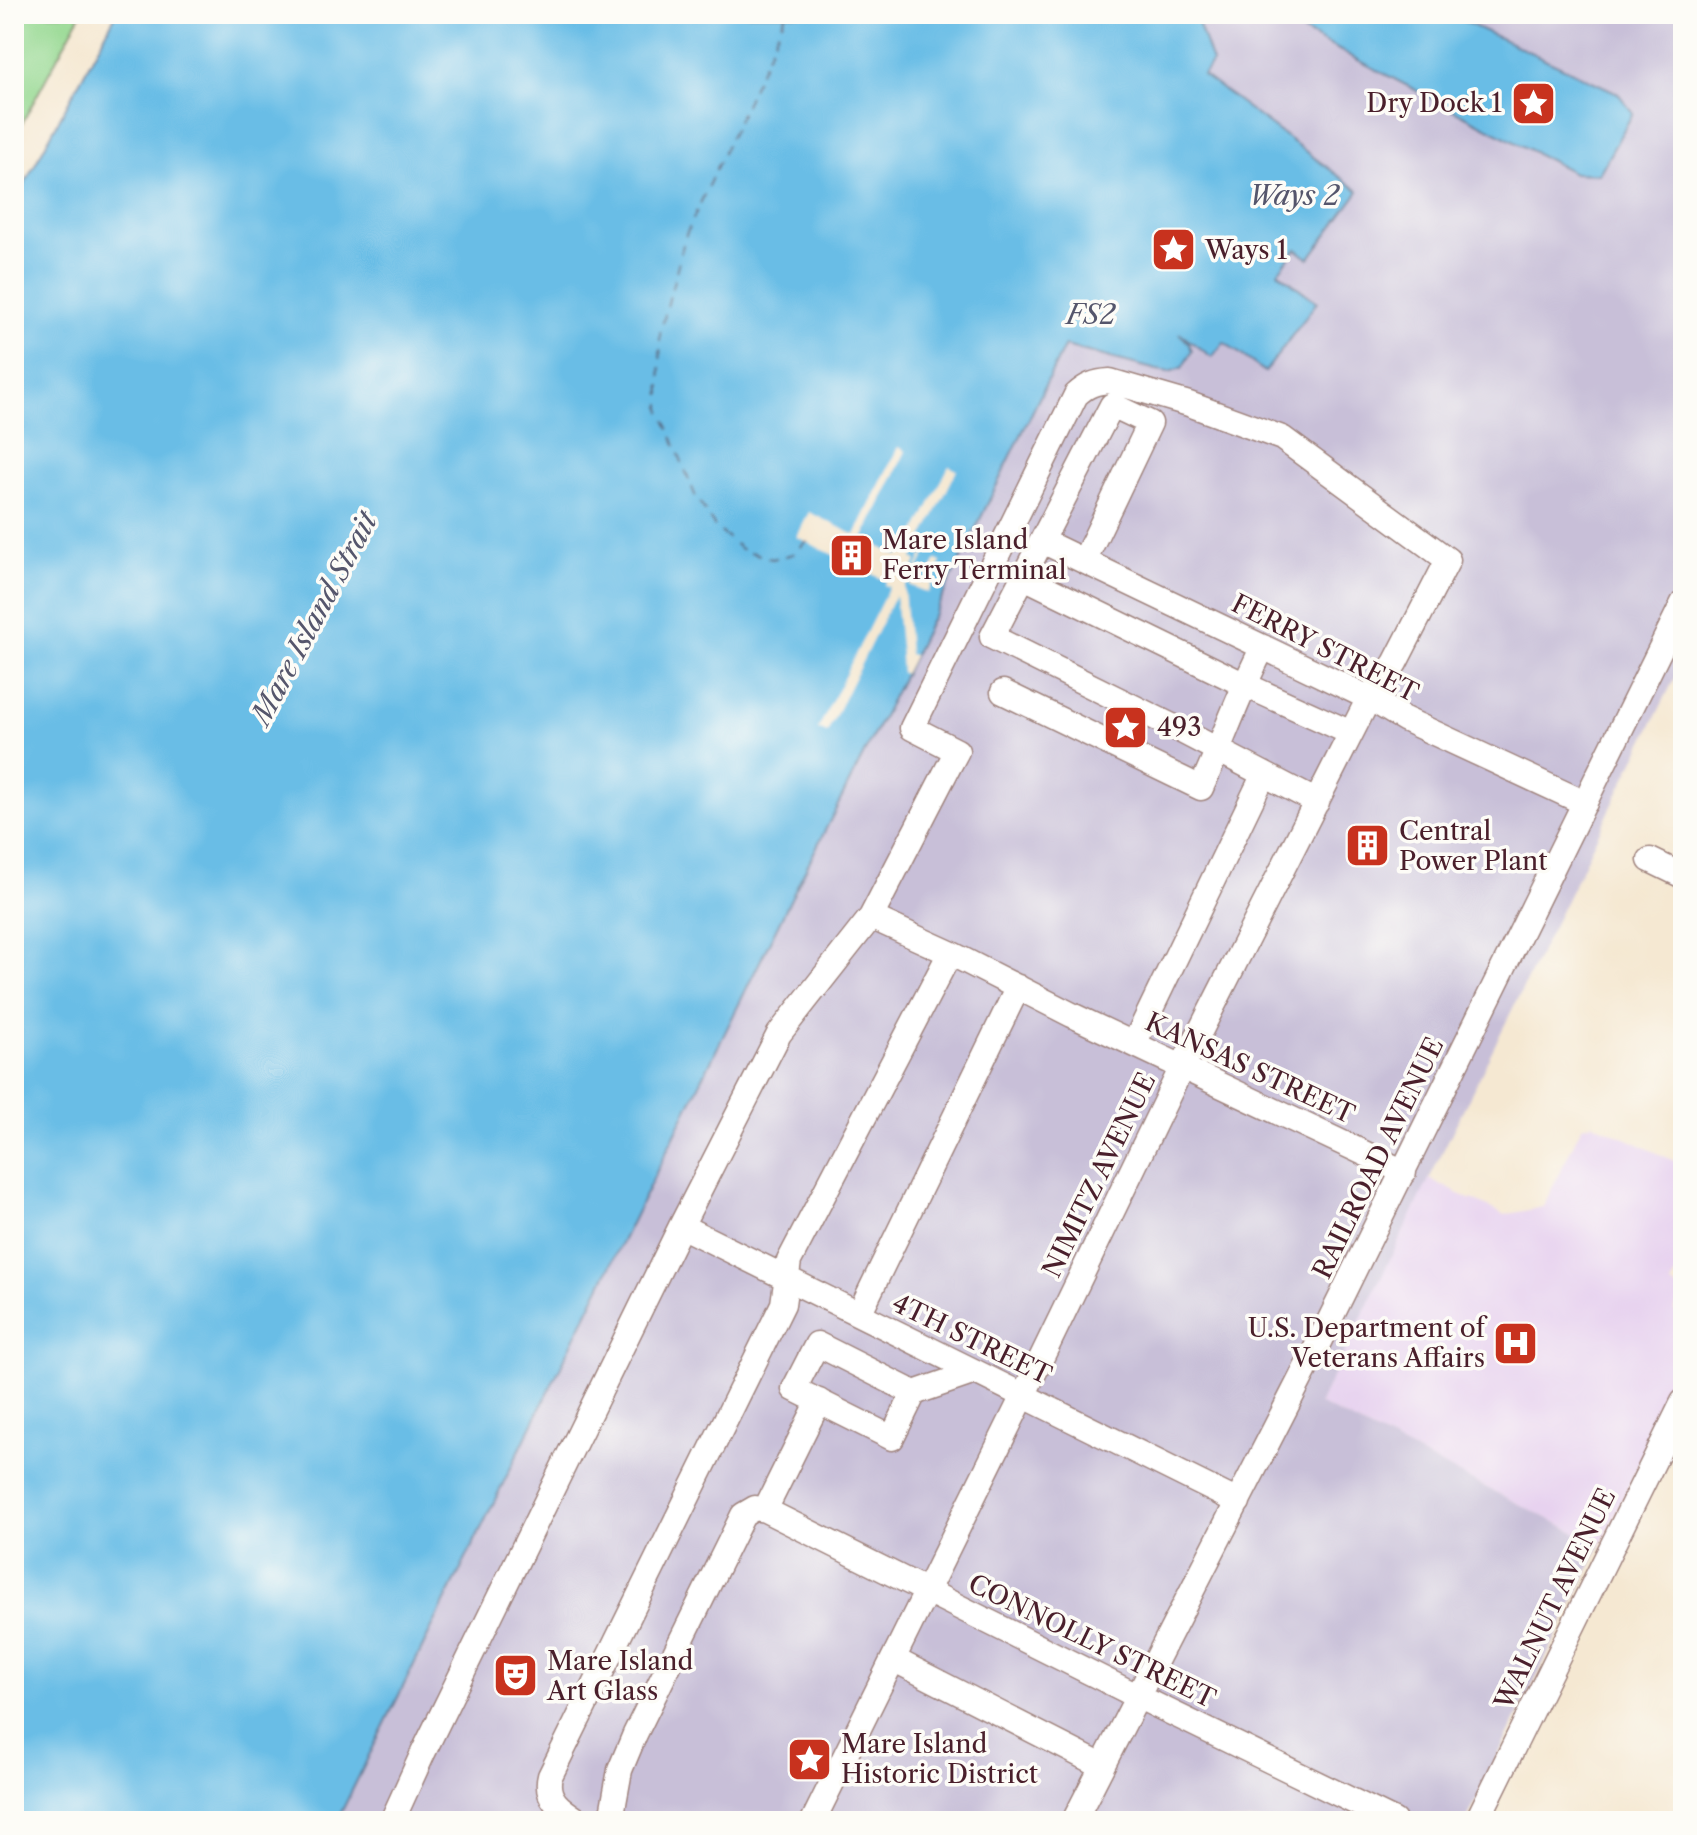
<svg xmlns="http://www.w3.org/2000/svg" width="1697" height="1835" font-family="'Libre Caslon Text',serif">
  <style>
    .built { fill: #e7d2ef }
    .industrial { fill: #c8bfd8 }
    .green { fill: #94d890; stroke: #6f7c5e; stroke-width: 2 }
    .water { fill: #69bde6; stroke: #5a6e88; stroke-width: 2 }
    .pier { fill: #f5e8d2 }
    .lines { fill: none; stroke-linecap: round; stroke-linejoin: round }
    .ferry { stroke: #55566c; stroke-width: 2; stroke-dasharray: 10 8; stroke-linecap: butt }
    .minor-casing { stroke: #a0847e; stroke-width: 27 }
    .minor { stroke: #fff; stroke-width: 24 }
    .labels { text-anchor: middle; stroke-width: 7; stroke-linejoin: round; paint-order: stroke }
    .poi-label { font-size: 26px; fill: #4a1f2b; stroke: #fdfcf7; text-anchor: start }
    .street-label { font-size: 26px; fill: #4a1f2b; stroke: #fdfcf7 }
    .water-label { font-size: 28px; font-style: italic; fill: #55566c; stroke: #fdfcf7 }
  </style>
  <rect width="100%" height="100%" fill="#fdfcf7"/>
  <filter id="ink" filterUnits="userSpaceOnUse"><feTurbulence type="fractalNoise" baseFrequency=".0125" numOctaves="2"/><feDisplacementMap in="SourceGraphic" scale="16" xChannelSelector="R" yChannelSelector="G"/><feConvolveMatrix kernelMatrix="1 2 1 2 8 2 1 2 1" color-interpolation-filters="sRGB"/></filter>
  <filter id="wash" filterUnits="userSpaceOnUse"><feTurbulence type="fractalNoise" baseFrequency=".006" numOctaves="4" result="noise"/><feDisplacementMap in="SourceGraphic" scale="32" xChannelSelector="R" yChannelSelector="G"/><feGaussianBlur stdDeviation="1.8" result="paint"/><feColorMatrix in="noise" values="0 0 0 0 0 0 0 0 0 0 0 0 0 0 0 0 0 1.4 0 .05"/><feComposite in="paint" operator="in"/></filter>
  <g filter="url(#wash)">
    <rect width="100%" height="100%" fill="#f5e8d2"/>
    <path class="built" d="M1593,1123l90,42v95l-12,25 12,6 -9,20 9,5v54l-82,175 -282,-141 109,-226 43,22 1,-1 32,16 39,-8 39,-81z"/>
    <path class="industrial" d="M1195,14h488v647l-364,743 282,141 -135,276h-1129l464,-943 112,-221 150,-308 2,-3 4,1 88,23 12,2 4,-44 174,-146 -145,-107 10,-13z"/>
    <path class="green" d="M14,14h67l-67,124z"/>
    <path class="water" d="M116,14h1079l17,48 -9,13 156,116 -50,68 -13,-10 -18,23 39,30 -52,70 -41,-30 -12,15 -33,-24 10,10 3,8 -10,17 -13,4 -12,-2 -88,-23 -4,-1 -2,3 -150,308 -112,221 -464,943h-323v-1627l4,2z
      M1270,14h178l170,79 15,20 -34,61 -25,-1z"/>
    <path class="pier" d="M898,447l8,4 -43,88 35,17 2,-4 5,2 44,-88 8,4 -44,88 4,3 -13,27 5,66 4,1v2l-9,17 -3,-2 -1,-16 1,-1 -6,-60 -68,138 -9,-4 71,-142 -5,-2 2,-4 -89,-44 12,-25 46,23z
      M923,554l2,1 -10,23 10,5 11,-23 5,2 -13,31 -19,-8z"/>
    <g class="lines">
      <path class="ferry" d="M786,14l-101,223 -25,97 1,75 34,86 20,32 26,22 31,10 21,-5 14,-13"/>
    </g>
  </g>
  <g filter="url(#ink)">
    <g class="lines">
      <defs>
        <path id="minor" d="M1042,541l327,157 35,21 181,84
          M1084,561l66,-138 -38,-18 -120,232 178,88 147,77
          M1024,577l219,107 108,49
          M1003,692l198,96c22,-47 38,-95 62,-141
          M1650,860l33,16
          M871,917l79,36 122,62 332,157
          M1134,1044l130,-270
          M681,1226l557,276
          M859,1314l159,-327
          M817,1344l97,49 -22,45 -98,-49z
          M914,1393l61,-21
          M765,1510l54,-109
          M893,1659l209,107
          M392,1821l31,-68 258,-527 98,-192 92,-117 78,-151 8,-15 -45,-23 164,-333c11,-10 19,-13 34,-14l79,23 93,34 166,122 -53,103 -26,35 -187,369 -159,329 -210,425
          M579,1821c-17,-11 -35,-22 -29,-45l233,-472 6,-43 161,-308
          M613,1821l-1,-7 8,-44 15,-36 108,-219 12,-7 10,2 372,186 257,125
          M1074,1821l236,-461 373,-757
          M1477,1821l206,-419"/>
      </defs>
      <use href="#minor" class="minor-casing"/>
      <use href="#minor" class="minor"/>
    </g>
  </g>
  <defs>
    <symbol id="sight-square" viewBox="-11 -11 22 22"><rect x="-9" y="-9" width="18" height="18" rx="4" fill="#c8321e" stroke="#fdfcf7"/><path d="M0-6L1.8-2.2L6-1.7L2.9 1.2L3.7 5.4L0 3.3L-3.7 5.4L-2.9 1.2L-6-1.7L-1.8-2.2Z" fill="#fff"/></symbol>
    <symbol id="building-square" viewBox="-11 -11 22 22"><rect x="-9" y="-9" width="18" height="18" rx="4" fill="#c8321e" stroke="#fdfcf7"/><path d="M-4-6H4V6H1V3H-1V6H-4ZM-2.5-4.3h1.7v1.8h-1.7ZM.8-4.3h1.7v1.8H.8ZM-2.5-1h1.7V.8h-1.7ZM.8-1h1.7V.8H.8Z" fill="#fff"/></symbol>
    <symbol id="hospital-square" viewBox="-11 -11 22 22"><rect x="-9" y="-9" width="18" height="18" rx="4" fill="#c8321e" stroke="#fdfcf7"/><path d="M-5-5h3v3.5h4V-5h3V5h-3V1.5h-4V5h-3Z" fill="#fff"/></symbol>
    <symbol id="theatre-square" viewBox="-11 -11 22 22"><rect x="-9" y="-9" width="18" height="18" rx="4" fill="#c8321e" stroke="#fdfcf7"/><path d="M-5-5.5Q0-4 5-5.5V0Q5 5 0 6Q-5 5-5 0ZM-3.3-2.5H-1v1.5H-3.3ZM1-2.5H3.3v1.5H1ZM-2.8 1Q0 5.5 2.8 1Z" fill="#fff"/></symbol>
  </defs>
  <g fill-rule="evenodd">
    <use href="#sight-square" x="1508" y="78" width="51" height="51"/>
    <use href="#sight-square" x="1148" y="224" width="51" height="51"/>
    <use href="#building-square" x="826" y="530" width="51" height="51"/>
    <use href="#sight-square" x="1100" y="702" width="51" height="51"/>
    <use href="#building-square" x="1342" y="820" width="51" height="51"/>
    <use href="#hospital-square" x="1490" y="1318" width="51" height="51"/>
    <use href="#theatre-square" x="490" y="1650" width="51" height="51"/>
    <use href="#sight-square" x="784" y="1734" width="51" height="51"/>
  </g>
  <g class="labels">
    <g class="poi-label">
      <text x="1502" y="112" text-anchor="end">Dry Dock 1</text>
      <text x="1205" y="259">Ways 1</text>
      <text x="882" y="549">Mare Island<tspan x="882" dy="30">Ferry Terminal</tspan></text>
      <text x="1157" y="736">493</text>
      <text x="1399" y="840">Central<tspan x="1399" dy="30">Power Plant</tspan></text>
      <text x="1485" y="1337" text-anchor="end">U.S. Department of<tspan x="1485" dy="30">Veterans Affairs</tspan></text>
      <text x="547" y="1670">Mare Island<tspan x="547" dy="30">Art Glass</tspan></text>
      <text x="841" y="1753">Mare Island<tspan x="841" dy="30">Historic District</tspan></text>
    </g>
    <g class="street-label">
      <text transform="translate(1325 648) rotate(27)" y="9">FERRY STREET</text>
      <text transform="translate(1250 1068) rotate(25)" y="9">KANSAS STREET</text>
      <text transform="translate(1378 1158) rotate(-64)" y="9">RAILROAD AVENUE</text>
      <text transform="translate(1099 1175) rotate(-64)" y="9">NIMITZ AVENUE</text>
      <text transform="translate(972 1339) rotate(26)" y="9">4TH STREET</text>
      <text transform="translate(1555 1599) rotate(-64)" y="9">WALNUT AVENUE</text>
      <text transform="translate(1092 1641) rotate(26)" y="9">CONNOLLY STREET</text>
    </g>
    <g class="water-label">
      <text x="1294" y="205">Ways 2</text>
      <text x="1091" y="324">FS2</text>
      <text transform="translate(314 618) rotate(-62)" y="10">Mare Island Strait</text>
    </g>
  </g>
  <rect width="1697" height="1835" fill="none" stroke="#fdfcf7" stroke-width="48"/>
</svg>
